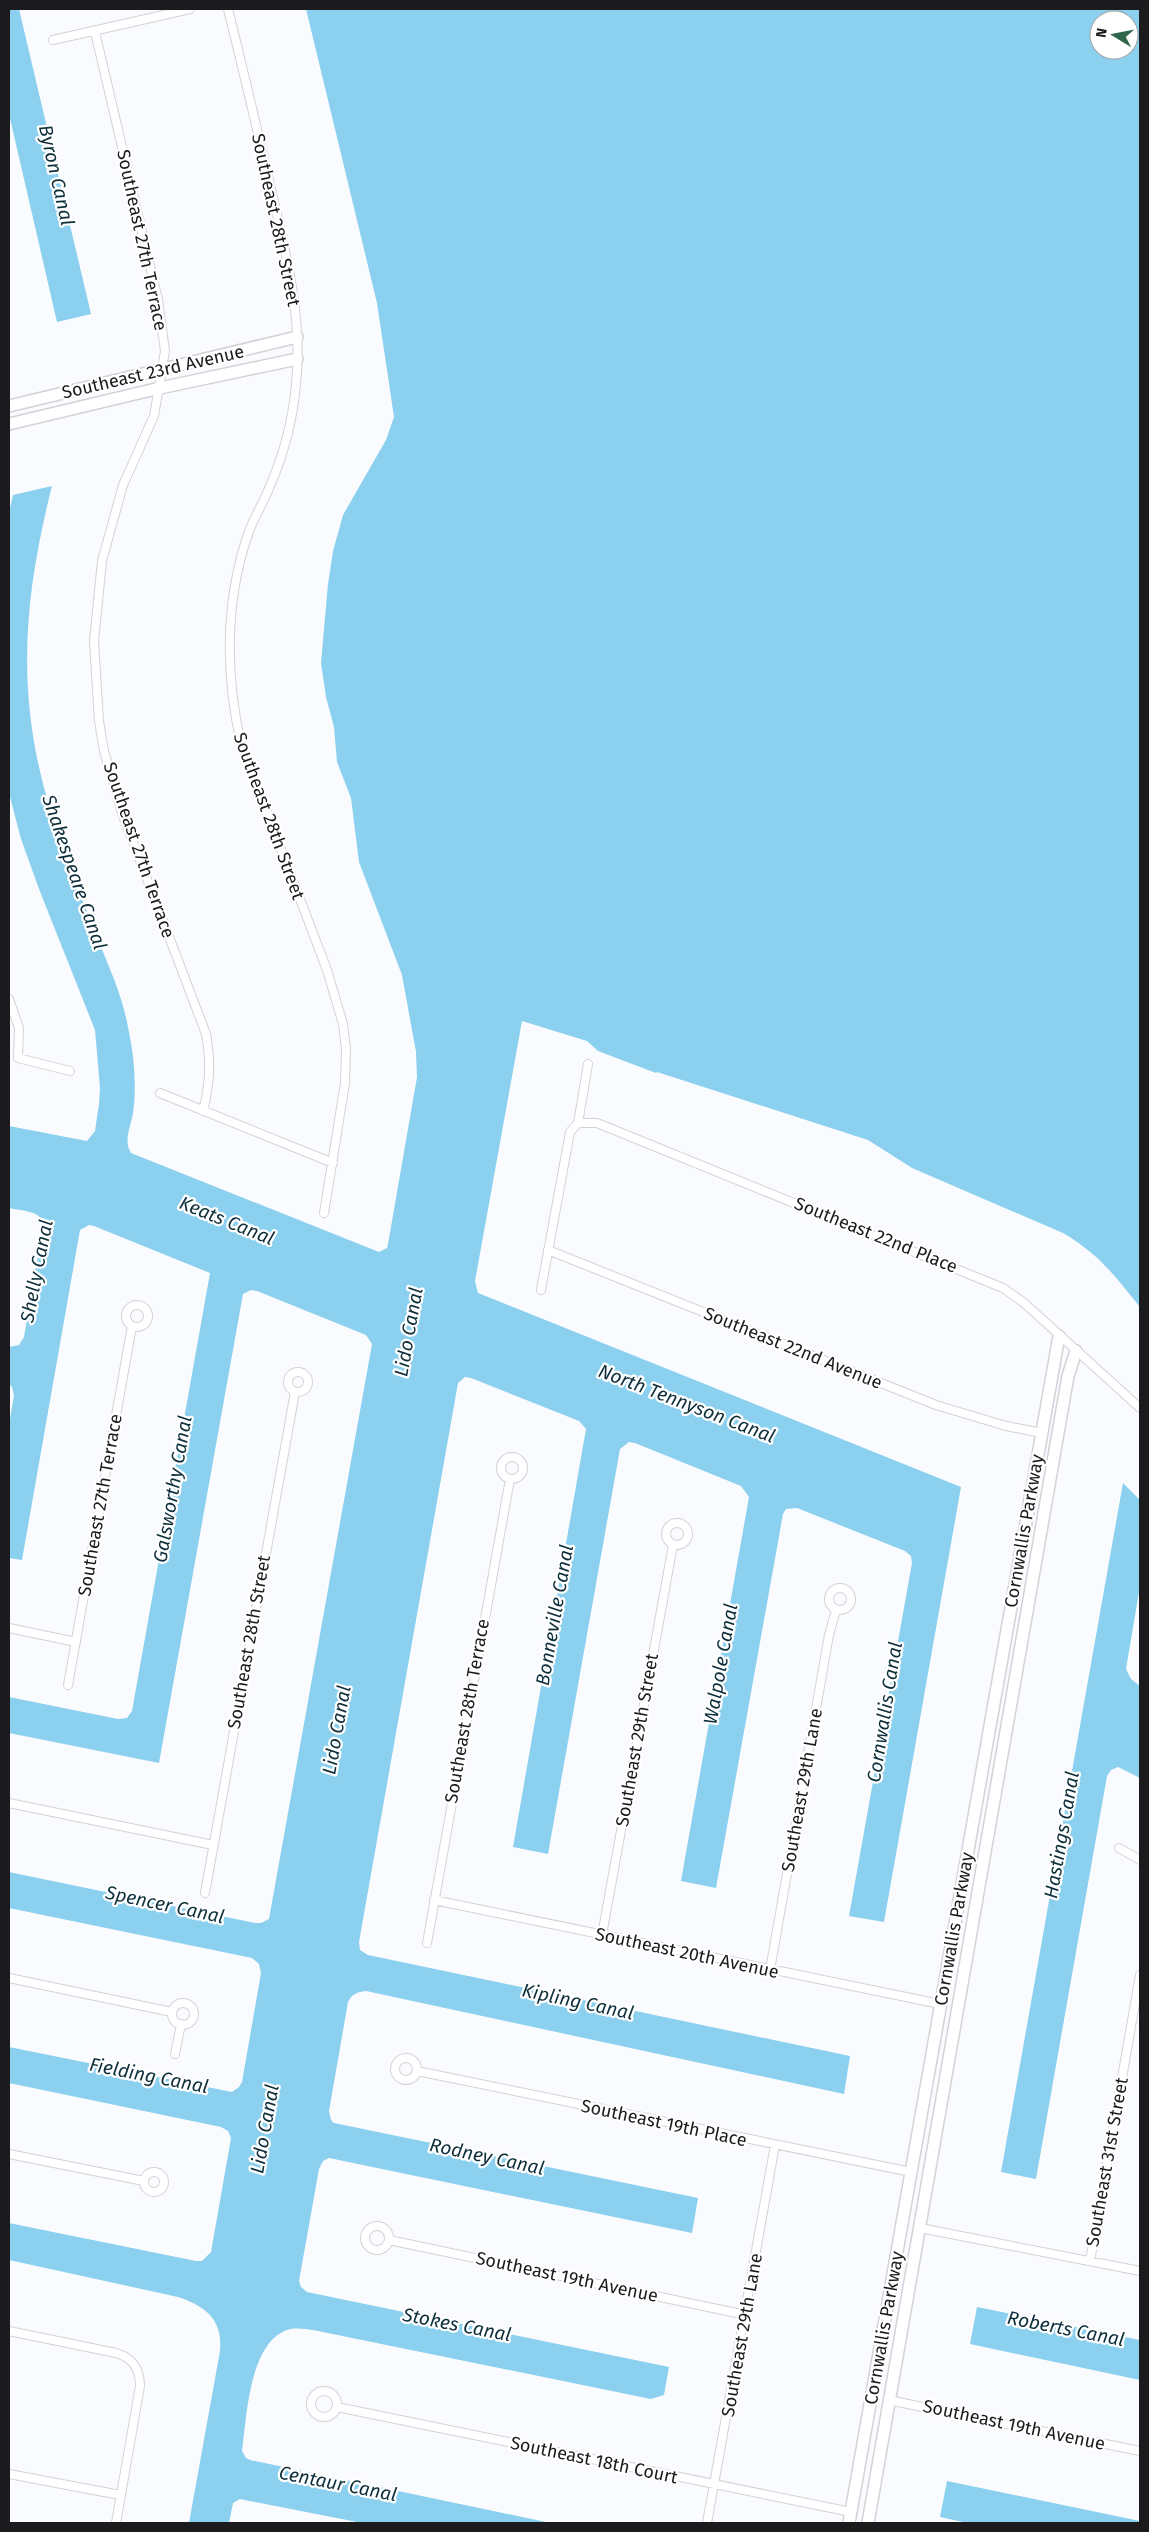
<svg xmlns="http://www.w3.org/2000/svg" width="1149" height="2532" font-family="'Fira Sans',sans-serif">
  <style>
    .water { fill: #8bd0ee; fill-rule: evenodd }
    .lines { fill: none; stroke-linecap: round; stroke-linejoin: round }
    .street-casing { stroke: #d2d3d9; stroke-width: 10 }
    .secondary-casing { stroke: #d2d3d9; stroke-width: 14 }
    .street { stroke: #fff; stroke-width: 8 }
    .secondary { stroke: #fff; stroke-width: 11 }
    .labels { text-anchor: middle; stroke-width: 4.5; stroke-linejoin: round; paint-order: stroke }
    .street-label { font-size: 18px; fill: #1b1b1d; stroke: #fff }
    .water-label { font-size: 19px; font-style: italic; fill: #0d2e3b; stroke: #fff }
  </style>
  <rect width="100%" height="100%" fill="#fafbff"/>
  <path class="water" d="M9,9h10l72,305 -34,8 -48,-208z
    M306,9h834v1298c-25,-31 -41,-53 -77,-74l-151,-65 -44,-28 -211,-68 -1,1 -58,-22 -11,-10 -65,-20 -47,260 3,12 483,194 -77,435 -35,-6 63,-353 -1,-7 -6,-5 -108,-43 -11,1 -3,5 -67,374 -35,-7 68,-384 -8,-11 -106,-43 -6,-1 -9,7 -72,405 -35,-7 73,-418 -7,-8 -108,-43 -6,-1 -7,6 -99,559 1,8 8,5 482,101 -6,38 -478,-103c-9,1 -14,3 -18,11l-19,109 2,9 3,3 364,75 -6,35 -363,-75 -6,3 -4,8 -20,112 2,6 6,5 362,75 -5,28 -13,4 -338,-69c-8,-1 -18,-3 -26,0 -38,14 -40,86 -45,121l4,7 4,2 301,63h-189l-122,-24 -7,4 -4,20h-40l31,-172c3,-32 -15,-45 -42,-54l-169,-37v-37l187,38h6l9,-9 20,-114 -3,-7 -7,-4 -212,-44v-36l223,45 7,-5 3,-5 19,-109 -2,-9 -7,-6 -243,-50v-36l246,51h6l8,-4 103,-575 -6,-9 -109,-44 -6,-1 -8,4 -84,469 -150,-30v-36l109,22 9,-1 5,-7 78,-438 -116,-47 -5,-1 -9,5 -58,330 -13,-2v-133l5,-30 -2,-8 -3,-3v-37l10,-2 5,-8 19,-111c0,-16 -22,-15 -34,-18v-82l78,15 8,-10 4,-27 1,-16 -5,-58 -56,-141 -18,-50 -12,-46v-281l4,-17 39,-9c-32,126 -37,228 8,353 12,35 26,71 40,106 11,26 23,54 28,82 6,28 9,57 5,86 -2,13 -10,28 -2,40l248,99 8,-4 1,-4 29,-167 -1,-25 -14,-77 -43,-113 -8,-64 -14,-36 -3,-35 -8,-30 -5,-34 7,-79 5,-33 10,-36 43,-75 8,-23 -17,-114zM1099,20h30v30h-30z
    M1123,1483l17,17v86l-14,83 5,10 9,7v92l-22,-11 -7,3 -4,6 -71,403 -35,-7z
    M977,2307l163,33v40l-170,-36z
    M947,2481l193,40v2h-172l-28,-6z"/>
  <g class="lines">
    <defs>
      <path id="street" d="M228,9c15,60 29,120 43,180 15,64 32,129 25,195 -3,34 -12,70 -26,102 -6,15 -15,30 -21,45 -24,69 -24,142 -8,213l86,226 16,54 3,25 -1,34 -21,130
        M95,32l63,268 7,51 -11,65 -31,69 -21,76 -8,80 5,80 5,30 18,62 84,221c5,28 4,50 -3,77
        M53,40l137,-31
        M9,999l10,29 -1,30 52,13
        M160,1093l173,70
        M578,1123h19l406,165 20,14 117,106
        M548,1250l388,155 70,21 36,7
        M541,1290l29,-158 8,-9 10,-59
        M126 1316a11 11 0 1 1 22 0a11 11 0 1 1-22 0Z
        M288 1382a10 10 0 1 1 20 0a10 10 0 1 1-20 0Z
        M501 1468a11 11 0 1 1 22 0a11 11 0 1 1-22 0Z
        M666 1534a11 11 0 1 1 22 0a11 11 0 1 1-22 0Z
        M829 1599a11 11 0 1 1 22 0a11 11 0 1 1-22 0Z
        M9,1628l67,14
        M68,1685l64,-359
        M9,1803l204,42
        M1119,1848l21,12
        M205,1893l90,-501
        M434,1900l506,104
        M602,1935l71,-390
        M427,1943l83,-464
        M770,1970l59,-335 7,-25
        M9,1978l163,34
        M172 2014a11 11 0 1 1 22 0a11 11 0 1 1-22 0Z
        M175,2054l6,-30
        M395 2069a11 11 0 1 1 22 0a11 11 0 1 1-22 0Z
        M417,2071l494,101
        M9,2154l135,27
        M144 2182a10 10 0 1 1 20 0a10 10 0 1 1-20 0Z
        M365 2238a12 12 0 1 1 24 0a12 12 0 1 1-24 0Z
        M920,2228l220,43
        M389,2240l357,75
        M1090,2261l50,-286
        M9,2331l107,22c17,5 24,16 24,33l-24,137
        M311 2404a13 13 0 1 1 26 0a13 13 0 1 1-26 0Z
        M888,2400l252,51
        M337,2407l514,105
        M9,2474l111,21
        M707,2523l68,-378"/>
      <path id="secondary" d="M9,406l288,-69
        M9,424l151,-36 137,-29
        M849,2523l210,-1187
        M868,2523l200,-1147 8,-25"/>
    </defs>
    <use href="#street" class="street-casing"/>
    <use href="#secondary" class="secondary-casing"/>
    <use href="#street" class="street"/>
    <use href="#secondary" class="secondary"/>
  </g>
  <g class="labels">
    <g class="street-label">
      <text transform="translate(276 220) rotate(78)" y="6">Southeast 28th Street</text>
      <text transform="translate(142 240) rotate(78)" y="6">Southeast 27th Terrace</text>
      <text transform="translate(153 372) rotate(-13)" y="6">Southeast 23rd Avenue</text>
      <text transform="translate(269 816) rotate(70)" y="6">Southeast 28th Street</text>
      <text transform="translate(139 850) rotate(71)" y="6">Southeast 27th Terrace</text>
      <text transform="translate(876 1235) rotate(22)" y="6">Southeast 22nd Place</text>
      <text transform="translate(793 1348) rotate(22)" y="6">Southeast 22nd Avenue</text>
      <text transform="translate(100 1505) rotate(-80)" y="6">Southeast 27th Terrace</text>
      <text transform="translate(1024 1531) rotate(-80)" y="6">Cornwallis Parkway</text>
      <text transform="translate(249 1642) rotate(-80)" y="6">Southeast 28th Street</text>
      <text transform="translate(467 1711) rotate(-80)" y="6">Southeast 28th Terrace</text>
      <text transform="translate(637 1740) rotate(-80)" y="6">Southeast 29th Street</text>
      <text transform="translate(802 1790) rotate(-80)" y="6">Southeast 29th Lane</text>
      <text transform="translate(954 1929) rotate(-80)" y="6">Cornwallis Parkway</text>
      <text transform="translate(687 1953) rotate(12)" y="6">Southeast 20th Avenue</text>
      <text transform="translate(664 2123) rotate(12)" y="6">Southeast 19th Place</text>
      <text transform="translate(1107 2162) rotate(-80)" y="6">Southeast 31st Street</text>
      <text transform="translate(567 2277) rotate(12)" y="6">Southeast 19th Avenue</text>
      <text transform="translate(884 2328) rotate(-80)" y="6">Cornwallis Parkway</text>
      <text transform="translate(742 2335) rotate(-80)" y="6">Southeast 29th Lane</text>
      <text transform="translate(1014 2425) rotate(12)" y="6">Southeast 19th Avenue</text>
      <text transform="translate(594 2460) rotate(12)" y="6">Southeast 18th Court</text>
    </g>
    <g class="water-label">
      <text transform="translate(57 175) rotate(77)" y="7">Byron Canal</text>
      <text transform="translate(75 872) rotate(71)" y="7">Shakespeare Canal</text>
      <text transform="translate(227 1220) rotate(22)" y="7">Keats Canal</text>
      <text transform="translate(36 1271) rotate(-79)" y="7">Shelly Canal</text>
      <text transform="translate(408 1332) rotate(-80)" y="7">Lido Canal</text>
      <text transform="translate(687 1403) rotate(21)" y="7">North Tennyson Canal</text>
      <text transform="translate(172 1489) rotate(-80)" y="7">Galsworthy Canal</text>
      <text transform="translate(554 1615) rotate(-80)" y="7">Bonneville Canal</text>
      <text transform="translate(720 1664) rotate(-80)" y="7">Walpole Canal</text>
      <text transform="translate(884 1712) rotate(-81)" y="7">Cornwallis Canal</text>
      <text transform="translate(336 1730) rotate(-80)" y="7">Lido Canal</text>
      <text transform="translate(1061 1835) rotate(-80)" y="7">Hastings Canal</text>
      <text transform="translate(165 1904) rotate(12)" y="7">Spencer Canal</text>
      <text transform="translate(578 2001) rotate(12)" y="7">Kipling Canal</text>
      <text transform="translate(149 2075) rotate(11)" y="7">Fielding Canal</text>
      <text transform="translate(264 2129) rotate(-80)" y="7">Lido Canal</text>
      <text transform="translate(487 2156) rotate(12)" y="7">Rodney Canal</text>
      <text transform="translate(457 2324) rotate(11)" y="7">Stokes Canal</text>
      <text transform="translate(1066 2328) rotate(11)" y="7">Roberts Canal</text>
      <text transform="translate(338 2483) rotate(11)" y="7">Centaur Canal</text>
    </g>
  </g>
  <rect width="1149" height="2532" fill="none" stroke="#1b1b1d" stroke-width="20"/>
  <g transform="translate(1114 35) rotate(280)"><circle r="24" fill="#ffffff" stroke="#a4a4a5"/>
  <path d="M0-4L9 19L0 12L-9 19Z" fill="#2f654b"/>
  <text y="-8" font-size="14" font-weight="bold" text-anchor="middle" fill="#1b1b1d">N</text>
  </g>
</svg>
